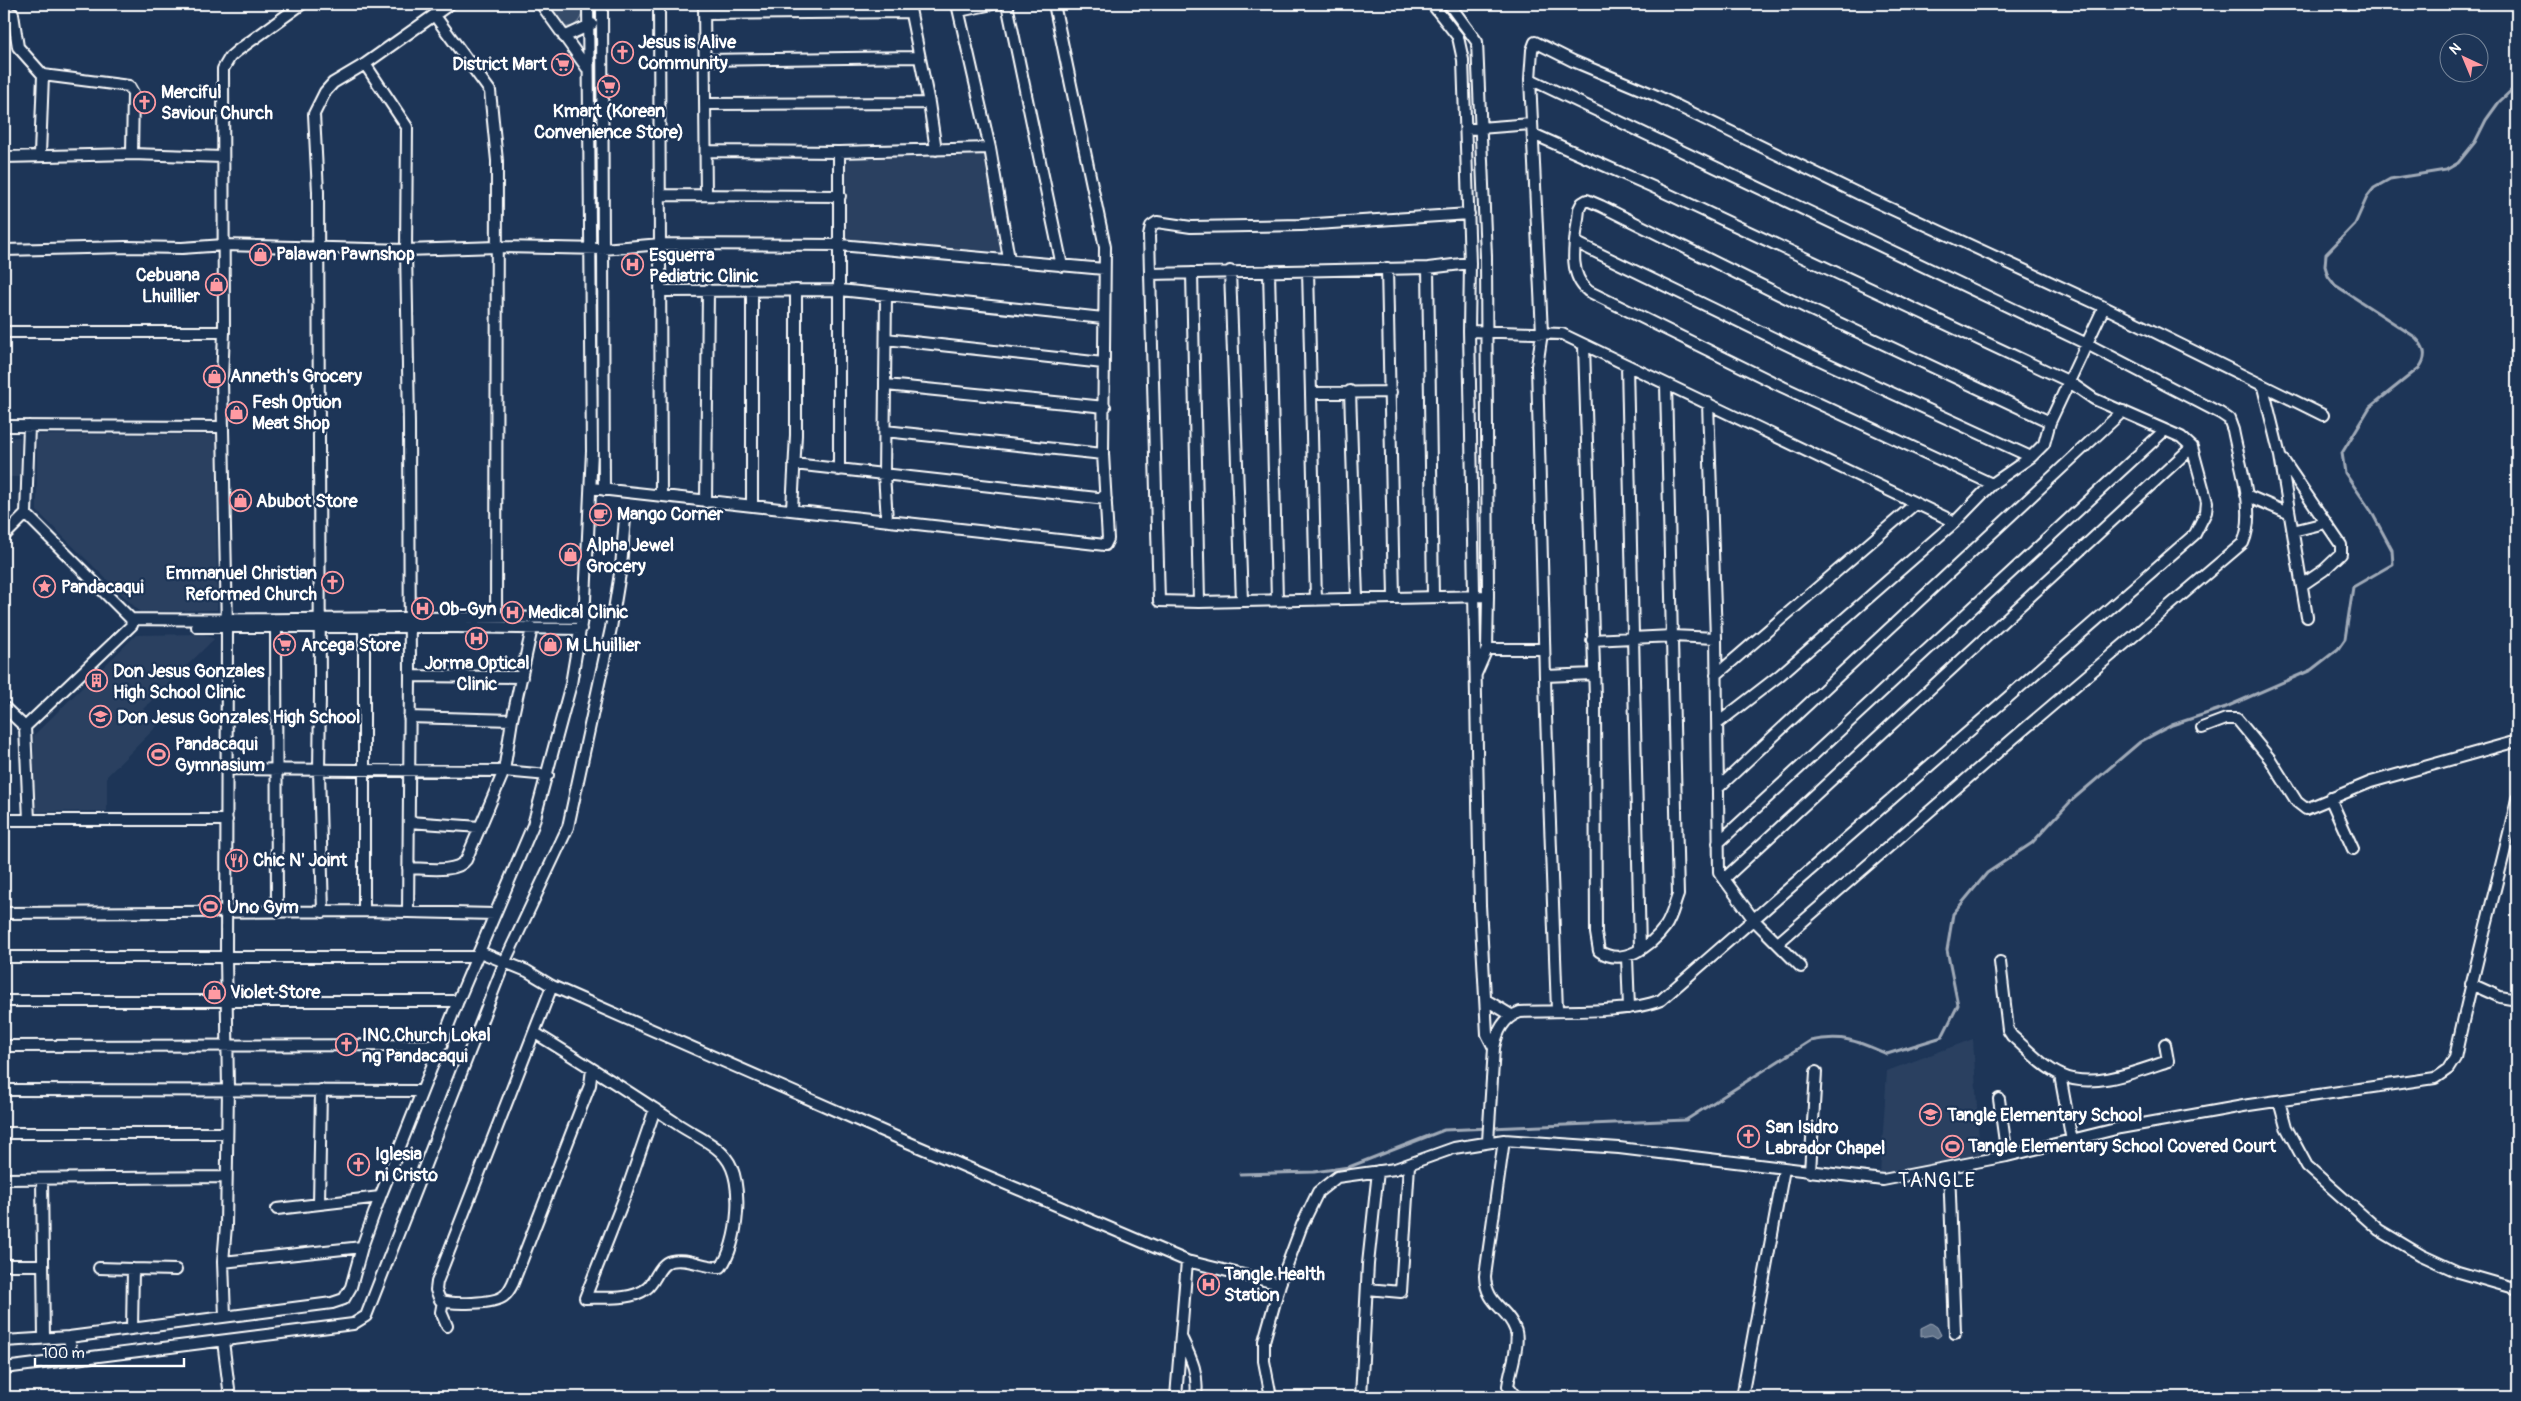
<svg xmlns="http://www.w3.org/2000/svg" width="2521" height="1401" font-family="Pangolin,sans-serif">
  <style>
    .built { fill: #2a4161 }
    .green { fill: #364b69; stroke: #9aa5b4 }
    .water { fill: #617289; stroke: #a0aab8 }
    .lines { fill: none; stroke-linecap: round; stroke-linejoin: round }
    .stream { stroke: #a0aab8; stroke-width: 3 }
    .minor-casing { stroke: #fff; stroke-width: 14 }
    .minor { stroke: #1d3557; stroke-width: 10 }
    .labels { text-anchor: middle; stroke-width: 4.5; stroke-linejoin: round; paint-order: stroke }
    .poi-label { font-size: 18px; font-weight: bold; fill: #fff; stroke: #1d3557; text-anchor: start }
    .quarter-label { font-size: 20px; letter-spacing: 1px; fill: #fff; stroke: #1d3557 }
  </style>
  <rect width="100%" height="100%" fill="#1d3557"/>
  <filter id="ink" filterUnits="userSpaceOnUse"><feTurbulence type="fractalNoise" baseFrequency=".02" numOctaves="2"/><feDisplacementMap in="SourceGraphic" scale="10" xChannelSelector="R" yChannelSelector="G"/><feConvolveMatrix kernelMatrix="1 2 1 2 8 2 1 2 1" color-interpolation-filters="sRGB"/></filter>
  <g filter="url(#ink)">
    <path class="built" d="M988,151l14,102 -161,-14 1,-83z
      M37,435h179l1,175 -77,2 -103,-101z
      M20,437v40h-16v-39z
      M204,634l10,5 -71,70 15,16 -51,51v35l-74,1 1,-77 102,-100z
      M1973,1039l7,120 -100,16 7,-104z"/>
    <path class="green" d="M544,4h39c0,13 -5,25 -21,23z
      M597,28l2,62 -4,3 -2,-63z"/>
    <path class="water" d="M1931,1323l6,4 4,8 -4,3 -5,-3 -11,2v-9z"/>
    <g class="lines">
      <path class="stream" d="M1240,1174l74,-2 35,-5 95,-37 242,-10 124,-79c33,-7 47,0 77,13l55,-17 16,-32 -11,-55 6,-36 34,-41 45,-30 39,-42 69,-59 32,-17 54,-18 85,-37 27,-21 7,-10 8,-52 40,-23 -1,-14 -21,-39 -26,-38 -3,-20 28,-46 49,-39c9,-12 6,-21 -4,-31l-80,-52 -7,-9 -3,-10 1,-12 29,-30 12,-27 7,-9 16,-9 56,-9 12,-7 17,-21 11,-22 13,-18 18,-17"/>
      <defs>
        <path id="minor" d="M541,4l46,64
          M602,4l2,486
          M659,4l2,492
          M704,4l2,191
          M909,4l20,99 7,47
          M957,4l33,144 19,111
          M1007,4l55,262
          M1432,4l26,33 5,23 7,203 -1,68 11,574 7,129 7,14
          M1449,4l28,38 9,214 2,340 -1,53 -11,25
          M4,10l9,4 5,33 25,28 86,11 4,7 -1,61
          M959,11l34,-7
          M704,14l206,-2
          M435,16l55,75 7,70 -1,467
          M564,37l28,-13
          M706,60l213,-3
          M365,64l42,63 -1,123 3,174 1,252 -2,236
          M1530,79l557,265 133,69 9,6 4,11c6,33 24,81 10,113l-228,194 -237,206
          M707,104l222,-1
          M1467,129l64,-5
          M707,151l132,1 151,-4
          M40,154l3,-79
          M4,157l128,-3 91,3
          M660,195l180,1
          M1469,214l-168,11 -110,2 -34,-5 -6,4 -2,10 10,365 40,1 289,-6
          M1577,243l219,106 235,108
          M4,250l122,-3 56,1 42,-3 182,5 91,-3 106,2 58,-5 179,1 264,24
          M1387,268l7,329
          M1428,268l5,328
          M1308,270l8,330
          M1230,271l12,330
          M1269,271l8,329
          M1192,273l7,329
          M1150,274l278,-6 42,-5
          M752,290v216
          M662,291l178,-1 263,28
          M886,295l-2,179 3,46
          M1469,331l93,3 393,188
          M4,332h220
          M886,339l217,24
          M1584,346l11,352 1,235 3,18c23,16 52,-5 66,-24 7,-10 9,-22 13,-32l-12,-511
          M1627,365l13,585
          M886,385l219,22
          M2263,387l17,69 27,161
          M1350,391l7,207
          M1311,393l80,-1
          M1708,403l8,235 3,234 35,48 47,47
          M4,426l219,1
          M885,431l218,23
          M2283,460l58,85v9l-17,16 -22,15
          M794,464l312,35
          M839,470v-318
          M1992,484l-209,-97 -195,-96c-23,-19 -11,-55 -9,-82l3,-6 5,-3 14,6 208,103 241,113
          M591,488l514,57 3,-6 -5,-85 2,-207 -51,-243
          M2246,495l42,18
          M706,502l2,-212
          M792,509l4,-74v-145
          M2293,531l32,-8
          M4,536l22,-22 3,-88
          M131,619c151,2 301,-3 452,-1
          M197,627h260l124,2
          M276,628l1,284
          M1592,640l80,-4 44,2
          M1487,649h57
          M1716,675l199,-171
          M410,676l112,1
          M1545,676l49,-2
          M4,707l21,20 4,93
          M409,717l103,3
          M1718,723l62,-48 175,-153 37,-38 39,-27 13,-13 6,-22 54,-115
          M25,727l107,-102 -1,-6 -105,-105
          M2202,728l24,-9h11l33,40 27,43 9,7 65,-27 146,-41
          M226,769l278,2 44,4
          M1718,788l405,-377
          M2330,798l23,51
          M4,820h223
          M409,822l71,5
          M1718,843l446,-412
          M408,868c15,0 48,6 58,-8l38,-89 8,-51 20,-92
          M1725,878l467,-431
          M364,911v-285
          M323,912l-4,-141 1,-77 -2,-502 -4,-78 11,-22 8,-9 32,-19 85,-60
          M4,913l360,-2 131,3
          M480,952l47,19 25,15 353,155 282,120 93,23
          M4,957h473
          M1627,957l2,51
          M2000,962l8,68 4,6c15,13 31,31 49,39 31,15 77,-4 107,-14l-3,-17
          M2471,984l29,13 17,3
          M552,986l-115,296 -1,8 4,10c11,5 54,4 64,-4 4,-3 7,-9 9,-13l77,-198 2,-16
          M1486,1000l25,15
          M4,1001h454
          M1557,1010l-11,-294 -9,-350 5,-33 -12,-254 2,-29 3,-8 38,19 84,35 202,98 245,113 219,108
          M535,1033c49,30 97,61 144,92 15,10 37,19 47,33 19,23 12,87 -5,109 -17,1 -33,-10 -50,-6 -13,3 -15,21 -25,28 -17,12 -41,8 -61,9l40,-102 30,-87
          M4,1046l438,-1
          M2060,1075l12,66
          M4,1090l418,1
          M1999,1099l8,57
          M2279,1101l7,26 21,39 72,64 42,25 37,17 59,17
          M4,1133h222
          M1504,1140l-19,136c1,29 22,31 30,53 6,12 -5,42 -7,57l9,11
          M1488,1141l6,-93c3,-16 9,-30 26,-36 39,-2 107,2 141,-12l534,-466 11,-22 1,-10 -15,-55 -11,-10 -87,-38 -26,-18 -415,-194 -120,-53
          M1949,1168l6,165
          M1810,1172l6,-100
          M4,1179l222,-2
          M42,1179l2,159
          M319,1203l2,-113
          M277,1209l103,-12
          M223,1262l139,-15
          M4,1265h39
          M99,1268l34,1 -1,60
          M133,1269l43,1
          M1367,1289l34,3 8,-127
          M443,1301l-2,11 6,14
          M225,1316l-2,-54 3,-36 2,-137 -2,-133 1,-329 -5,-247 2,-48 -1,-263 7,-12 7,-6 65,-47
          M69,1337l3,22
          M1181,1337c10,21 18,36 15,60
          M4,1341l65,-4 263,-34 12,-4 7,-12 11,-40 18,-50 78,-196 75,-176 38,-141 14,-84 7,-149 -4,-447
          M223,1341l7,56
          M4,1368l349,-44 13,-8 139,-355 63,-134 43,-199 10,-61 4,-49
          M1176,1397l11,-136
          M1271,1397l-7,-36v-20l16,-57 22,-59 16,-33 19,-15 58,-8 59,-21 50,-8 115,8 264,32 124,-24 113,-28 129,-23 186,-27 13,-9 7,-11c18,-87 42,-172 62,-259
          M1361,1397l7,-133 10,-93
          M1742,1397l42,-228"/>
      </defs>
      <use href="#minor" class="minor-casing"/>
      <use href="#minor" class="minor"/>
    </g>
  </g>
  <defs>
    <symbol id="church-ring" viewBox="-11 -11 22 22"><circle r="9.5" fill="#1d3557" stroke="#ff9aa2" stroke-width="1.5"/><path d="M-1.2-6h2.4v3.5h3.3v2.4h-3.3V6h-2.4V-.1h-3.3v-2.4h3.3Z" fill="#ff9aa2"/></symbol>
    <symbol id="supermarket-ring" viewBox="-11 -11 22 22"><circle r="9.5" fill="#1d3557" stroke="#ff9aa2" stroke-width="1.5"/><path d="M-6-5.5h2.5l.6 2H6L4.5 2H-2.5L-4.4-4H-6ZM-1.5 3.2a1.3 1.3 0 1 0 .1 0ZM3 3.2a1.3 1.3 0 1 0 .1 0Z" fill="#ff9aa2"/></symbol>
    <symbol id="shop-ring" viewBox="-11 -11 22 22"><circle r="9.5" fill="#1d3557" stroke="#ff9aa2" stroke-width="1.5"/><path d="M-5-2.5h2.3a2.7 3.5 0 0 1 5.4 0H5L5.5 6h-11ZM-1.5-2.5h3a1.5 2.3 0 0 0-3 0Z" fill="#ff9aa2"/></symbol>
    <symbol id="hospital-ring" viewBox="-11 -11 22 22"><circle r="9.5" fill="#1d3557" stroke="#ff9aa2" stroke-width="1.5"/><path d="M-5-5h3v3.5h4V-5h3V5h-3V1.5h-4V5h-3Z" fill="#ff9aa2"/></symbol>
    <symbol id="cafe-ring" viewBox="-11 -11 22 22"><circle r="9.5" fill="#1d3557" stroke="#ff9aa2" stroke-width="1.5"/><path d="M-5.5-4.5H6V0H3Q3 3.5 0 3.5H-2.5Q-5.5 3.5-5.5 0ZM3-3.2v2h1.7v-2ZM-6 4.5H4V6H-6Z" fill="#ff9aa2"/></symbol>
    <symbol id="sight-ring" viewBox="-11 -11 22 22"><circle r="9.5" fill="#1d3557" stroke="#ff9aa2" stroke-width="1.5"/><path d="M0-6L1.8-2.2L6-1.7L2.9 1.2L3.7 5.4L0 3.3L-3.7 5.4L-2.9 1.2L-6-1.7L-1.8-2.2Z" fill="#ff9aa2"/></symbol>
    <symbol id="building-ring" viewBox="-11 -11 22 22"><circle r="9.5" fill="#1d3557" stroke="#ff9aa2" stroke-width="1.5"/><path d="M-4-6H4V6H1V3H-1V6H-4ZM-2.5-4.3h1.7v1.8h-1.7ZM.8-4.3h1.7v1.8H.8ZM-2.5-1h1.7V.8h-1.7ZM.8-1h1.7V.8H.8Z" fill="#ff9aa2"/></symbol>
    <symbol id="school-ring" viewBox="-11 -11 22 22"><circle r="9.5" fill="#1d3557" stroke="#ff9aa2" stroke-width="1.5"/><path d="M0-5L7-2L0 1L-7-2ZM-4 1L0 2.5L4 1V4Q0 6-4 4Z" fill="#ff9aa2"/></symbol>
    <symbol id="stadium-ring" viewBox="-11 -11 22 22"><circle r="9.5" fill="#1d3557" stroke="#ff9aa2" stroke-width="1.5"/><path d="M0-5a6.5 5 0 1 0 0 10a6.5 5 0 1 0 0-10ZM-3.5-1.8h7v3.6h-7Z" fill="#ff9aa2"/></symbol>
    <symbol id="restaurant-ring" viewBox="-11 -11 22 22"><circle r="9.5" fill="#1d3557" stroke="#ff9aa2" stroke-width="1.5"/><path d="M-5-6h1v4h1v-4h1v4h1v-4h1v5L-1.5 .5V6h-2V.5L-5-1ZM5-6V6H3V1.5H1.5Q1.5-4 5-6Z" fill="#ff9aa2"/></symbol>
  </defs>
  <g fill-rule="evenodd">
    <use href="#church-ring" x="610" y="40" width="25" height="25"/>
    <use href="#supermarket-ring" x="550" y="52" width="25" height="25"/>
    <use href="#supermarket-ring" x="596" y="74" width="25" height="25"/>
    <use href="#church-ring" x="132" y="90" width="25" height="25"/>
    <use href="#shop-ring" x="248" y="242" width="25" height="25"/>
    <use href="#hospital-ring" x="620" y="252" width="25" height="25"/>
    <use href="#shop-ring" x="204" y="272" width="25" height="25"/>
    <use href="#shop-ring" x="202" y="364" width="25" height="25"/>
    <use href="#shop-ring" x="224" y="400" width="25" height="25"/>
    <use href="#shop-ring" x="228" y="488" width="25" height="25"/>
    <use href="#cafe-ring" x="588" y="502" width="25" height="25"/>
    <use href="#shop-ring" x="558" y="542" width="25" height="25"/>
    <use href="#church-ring" x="320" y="570" width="25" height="25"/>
    <use href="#sight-ring" x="32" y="574" width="25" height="25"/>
    <use href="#hospital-ring" x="410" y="596" width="25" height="25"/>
    <use href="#hospital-ring" x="500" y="600" width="25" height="25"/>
    <use href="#hospital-ring" x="464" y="626" width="25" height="25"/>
    <use href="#supermarket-ring" x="272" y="632" width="25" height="25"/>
    <use href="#shop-ring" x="538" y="632" width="25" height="25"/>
    <use href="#building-ring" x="84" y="668" width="25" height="25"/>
    <use href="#school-ring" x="88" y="704" width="25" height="25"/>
    <use href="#stadium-ring" x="146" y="742" width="25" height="25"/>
    <use href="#restaurant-ring" x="224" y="848" width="25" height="25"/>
    <use href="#stadium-ring" x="198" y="894" width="25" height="25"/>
    <use href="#shop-ring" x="202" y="980" width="25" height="25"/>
    <use href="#church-ring" x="334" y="1032" width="25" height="25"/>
    <use href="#school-ring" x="1918" y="1102" width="25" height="25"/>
    <use href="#church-ring" x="1736" y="1124" width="25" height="25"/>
    <use href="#stadium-ring" x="1940" y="1134" width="25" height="25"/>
    <use href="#church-ring" x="346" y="1152" width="25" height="25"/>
    <use href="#hospital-ring" x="1196" y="1272" width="25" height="25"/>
  </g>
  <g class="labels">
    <g class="poi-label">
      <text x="638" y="48">Jesus is Alive<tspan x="638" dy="21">Community</tspan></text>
      <text x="547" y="70" text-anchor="end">District Mart</text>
      <text x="161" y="98">Merciful<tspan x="161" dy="21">Saviour Church</tspan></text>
      <text x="609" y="117" text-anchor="middle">Kmart (Korean<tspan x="609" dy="21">Convenience Store)</tspan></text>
      <text x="276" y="260">Palawan Pawnshop</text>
      <text x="649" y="261">Esguerra<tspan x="649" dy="21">Pediatric Clinic</tspan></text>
      <text x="200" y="281" text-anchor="end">Cebuana<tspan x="200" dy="21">Lhuillier</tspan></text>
      <text x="230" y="382">Anneth's Grocery</text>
      <text x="252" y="408">Fesh Option<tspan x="252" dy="21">Meat Shop</tspan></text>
      <text x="256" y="507">Abubot Store</text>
      <text x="617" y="520">Mango Corner</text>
      <text x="586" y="551">Alpha Jewel<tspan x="586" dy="21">Grocery</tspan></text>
      <text x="317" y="579" text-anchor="end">Emmanuel Christian<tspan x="317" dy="21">Reformed Church</tspan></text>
      <text x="61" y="593">Pandacaqui</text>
      <text x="439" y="615">Ob-Gyn</text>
      <text x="528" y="618">Medical Clinic</text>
      <text x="301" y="651">Arcega Store</text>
      <text x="566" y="651">M Lhuillier</text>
      <text x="477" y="669" text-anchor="middle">Jorma Optical<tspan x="477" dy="21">Clinic</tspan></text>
      <text x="113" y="677">Don Jesus Gonzales<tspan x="113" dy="21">High School Clinic</tspan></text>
      <text x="117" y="723">Don Jesus Gonzales High School</text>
      <text x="175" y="750">Pandacaqui<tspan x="175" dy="21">Gymnasium</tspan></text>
      <text x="253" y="866">Chic N' Joint</text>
      <text x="227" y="913">Uno Gym</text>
      <text x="230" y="998">Violet Store</text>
      <text x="362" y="1041">INC Church Lokal<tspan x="362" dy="21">ng Pandacaqui</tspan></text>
      <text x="1947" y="1121">Tangle Elementary School</text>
      <text x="1765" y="1133">San Isidro<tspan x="1765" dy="21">Labrador Chapel</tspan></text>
      <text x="1968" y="1152">Tangle Elementary School Covered Court</text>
      <text x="375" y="1160">Iglesia<tspan x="375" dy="21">ni Cristo</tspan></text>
      <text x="1224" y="1280">Tangle Health<tspan x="1224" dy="21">Station</tspan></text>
    </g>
    <g class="quarter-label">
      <text x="1937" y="1187">TANGLE</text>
    </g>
  </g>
  <rect width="2521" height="1401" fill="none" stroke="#1d3557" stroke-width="20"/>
  <rect x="10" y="10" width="2501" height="1381" fill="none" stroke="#fff" stroke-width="2" filter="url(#ink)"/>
  <g transform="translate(2464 58) rotate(316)"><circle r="24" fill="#1d3557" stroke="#77869a"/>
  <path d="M0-4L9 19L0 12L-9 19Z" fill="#ff9aa2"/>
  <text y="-8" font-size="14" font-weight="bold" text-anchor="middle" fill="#ffffff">N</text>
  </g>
  <path d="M35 1358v8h149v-8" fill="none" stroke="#ffffff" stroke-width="2.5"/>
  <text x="42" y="1358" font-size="15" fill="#ffffff" stroke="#1d3557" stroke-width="4" paint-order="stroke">100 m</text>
</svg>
